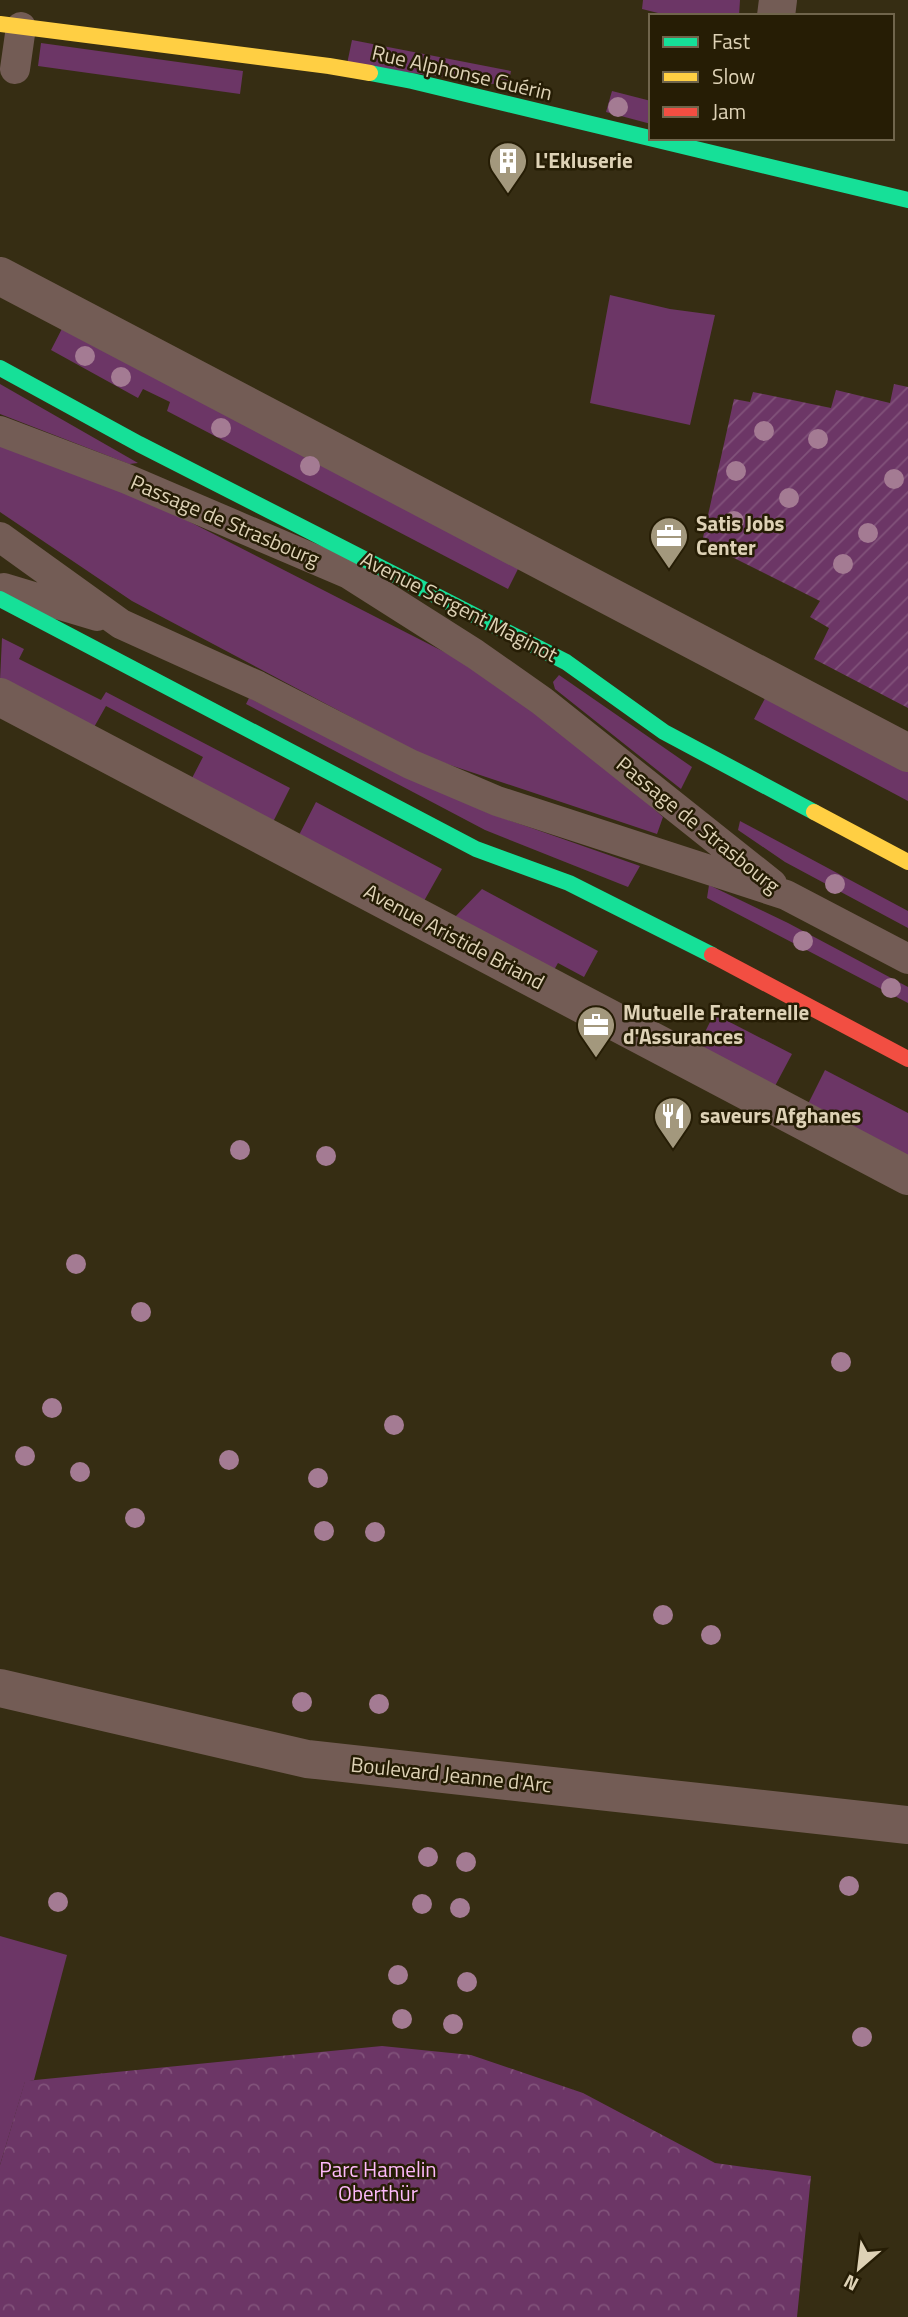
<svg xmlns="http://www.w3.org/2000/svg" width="908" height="2317" font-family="'Titillium Web',sans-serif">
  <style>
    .grass { fill: #6c3666 }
    .forest { fill: url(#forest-crowns) }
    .garden { fill: url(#garden-furrows) }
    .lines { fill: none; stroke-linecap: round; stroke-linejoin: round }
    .lane { stroke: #735c55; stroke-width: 30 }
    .street { stroke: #735c55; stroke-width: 38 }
    .fast { stroke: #16e098; stroke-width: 16 }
    .slow { stroke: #ffcf43; stroke-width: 16 }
    .jam { stroke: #f24e42; stroke-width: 16 }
    .tree { fill: #a47b93 }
    .labels { text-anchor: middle; stroke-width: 5; stroke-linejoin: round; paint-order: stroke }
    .street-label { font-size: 21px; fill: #ded2b6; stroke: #261d05 }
    .poi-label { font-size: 21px; font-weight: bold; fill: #ded2b6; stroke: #261d05; text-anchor: start }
    .park-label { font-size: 21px; fill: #febafb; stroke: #261d05 }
  </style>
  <defs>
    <pattern id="forest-crowns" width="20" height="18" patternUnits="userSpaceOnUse" patternTransform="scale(1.75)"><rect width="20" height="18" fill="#6c3666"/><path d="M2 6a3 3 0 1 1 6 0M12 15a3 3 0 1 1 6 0" fill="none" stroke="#81527a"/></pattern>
    <pattern id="garden-furrows" width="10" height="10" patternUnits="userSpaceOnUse" patternTransform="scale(1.75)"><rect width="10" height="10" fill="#6c3666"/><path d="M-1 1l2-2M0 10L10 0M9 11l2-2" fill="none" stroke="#81527a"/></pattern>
  </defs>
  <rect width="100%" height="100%" fill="#362d13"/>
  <path class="grass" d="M643,0h97l-1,16h-69l-28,-7z
    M352,40l159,31 -3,15 -161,-22z
    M41,43l202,28 -3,23 -202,-28z
    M612,91l39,10v23l-45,-12z
    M610,295l60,14 45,6 -25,110 -100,-22z
    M68,317l455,242 -15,30 -341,-178 3,-9 -27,-13 -5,9 -87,-48z
    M0,384l138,79 -9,1 -129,-50z
    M0,445l153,58 309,158 117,82 84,74 -6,17 -231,-77 -294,-156 -132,-89z
    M2,638l22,11 -5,10 82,41 5,-8 184,96 -17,34 -82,-42 12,-23 -97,-51 -13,23 -93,-49z
    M559,675l133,92 -11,22 -126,-100 -2,-7z
    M771,687l137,73v41l-154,-82z
    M249,698l237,114 154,54 -12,21 -143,-57 -239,-126z
    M316,802l126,67 -18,32 -125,-66z
    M740,821l168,90v17l-123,-66 -47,-32z
    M709,885l79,38 120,64v16l-201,-105z
    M482,889l116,62 -14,26 -26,-14 -4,7 -99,-53z
    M714,1014l78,40 -17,32 -77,-40z
    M825,1070l83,43v44l-100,-53z
    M0,1936l67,19 -33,125 -9,2 -25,83z"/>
  <path class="forest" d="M382,2046l89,9 112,38 132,70 96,13 -14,141h-797v-152l25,-84z"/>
  <path class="garden" d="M894,384l14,3v321l-94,-49 15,-31 -19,-11 10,-16 -118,-59 32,-143 16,3 3,-10 78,16 5,-18 54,13z"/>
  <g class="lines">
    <path class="lane" d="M15,69l6,-42
      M0,431l127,48 222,95 126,80 67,47 230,183
      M0,537l121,87 137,62 152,78 87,37 289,94 122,64
      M4,588l93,28"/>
    <path class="street" d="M776,16l2,-16
      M0,276l908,477
      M0,697l908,479
      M0,1688l307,71 601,66"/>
    <path class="fast" d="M370,73l42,8 496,119
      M0,368l139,76 427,218 98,70 150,80
      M0,599l476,250 93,34 143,72"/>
    <path class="slow" d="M0,24l329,42 41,7
      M814,812l94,50"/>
    <path class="jam" d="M712,955l196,104"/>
  </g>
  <g class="tree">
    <circle cx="618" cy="107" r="10"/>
    <circle cx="85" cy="356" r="10"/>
    <circle cx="121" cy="377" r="10"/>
    <circle cx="221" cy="428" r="10"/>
    <circle cx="764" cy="431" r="10"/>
    <circle cx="818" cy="439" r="10"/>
    <circle cx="310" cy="466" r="10"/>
    <circle cx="736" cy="471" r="10"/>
    <circle cx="894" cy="479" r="10"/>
    <circle cx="789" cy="498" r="10"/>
    <circle cx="734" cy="521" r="10"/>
    <circle cx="868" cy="533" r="10"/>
    <circle cx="843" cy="564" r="10"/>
    <circle cx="835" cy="884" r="10"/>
    <circle cx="803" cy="941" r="10"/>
    <circle cx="891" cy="988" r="10"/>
    <circle cx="240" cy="1150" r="10"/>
    <circle cx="326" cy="1156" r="10"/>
    <circle cx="76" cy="1264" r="10"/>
    <circle cx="141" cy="1312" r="10"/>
    <circle cx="841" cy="1362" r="10"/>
    <circle cx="52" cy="1408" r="10"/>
    <circle cx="394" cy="1425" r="10"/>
    <circle cx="25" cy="1456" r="10"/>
    <circle cx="229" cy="1460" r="10"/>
    <circle cx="80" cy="1472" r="10"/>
    <circle cx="318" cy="1478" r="10"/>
    <circle cx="135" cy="1518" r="10"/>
    <circle cx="324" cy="1531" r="10"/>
    <circle cx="375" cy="1532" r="10"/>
    <circle cx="663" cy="1615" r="10"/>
    <circle cx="711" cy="1635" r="10"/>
    <circle cx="302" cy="1702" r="10"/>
    <circle cx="379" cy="1704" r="10"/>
    <circle cx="428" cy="1857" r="10"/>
    <circle cx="466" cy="1862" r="10"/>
    <circle cx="849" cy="1886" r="10"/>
    <circle cx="58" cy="1902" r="10"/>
    <circle cx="422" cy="1904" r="10"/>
    <circle cx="460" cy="1908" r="10"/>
    <circle cx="398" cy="1975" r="10"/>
    <circle cx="467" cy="1982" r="10"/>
    <circle cx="402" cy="2019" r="10"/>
    <circle cx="453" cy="2024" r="10"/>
    <circle cx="862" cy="2037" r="10"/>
  </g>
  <defs>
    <symbol id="building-pin" viewBox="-11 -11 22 30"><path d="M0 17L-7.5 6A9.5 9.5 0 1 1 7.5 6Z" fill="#a3987d" stroke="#261d05"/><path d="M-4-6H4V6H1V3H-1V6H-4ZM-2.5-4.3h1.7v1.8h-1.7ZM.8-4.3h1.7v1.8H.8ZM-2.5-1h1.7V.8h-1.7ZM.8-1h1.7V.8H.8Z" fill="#fff"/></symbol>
    <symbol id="office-pin" viewBox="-11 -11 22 30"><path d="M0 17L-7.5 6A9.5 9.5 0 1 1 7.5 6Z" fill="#a3987d" stroke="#261d05"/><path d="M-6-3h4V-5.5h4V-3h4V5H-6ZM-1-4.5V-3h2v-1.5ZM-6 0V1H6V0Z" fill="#fff"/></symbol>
    <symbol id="restaurant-pin" viewBox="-11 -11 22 30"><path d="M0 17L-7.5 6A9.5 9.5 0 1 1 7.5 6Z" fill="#a3987d" stroke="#261d05"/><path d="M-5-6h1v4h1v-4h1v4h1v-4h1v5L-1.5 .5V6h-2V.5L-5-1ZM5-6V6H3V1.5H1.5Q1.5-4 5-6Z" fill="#fff"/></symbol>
  </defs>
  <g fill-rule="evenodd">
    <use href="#building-pin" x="486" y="139" width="44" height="60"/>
    <use href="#office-pin" x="647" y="514" width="44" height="60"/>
    <use href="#office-pin" x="574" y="1003" width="44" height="60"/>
    <use href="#restaurant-pin" x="651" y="1094" width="44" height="60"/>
  </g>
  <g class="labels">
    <g class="street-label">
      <text transform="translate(462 73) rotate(13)" y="7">Rue Alphonse Guérin</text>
      <text transform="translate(225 521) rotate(23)" y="7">Passage de Strasbourg</text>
      <text transform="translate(459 607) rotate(27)" y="7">Avenue Sergent Maginot</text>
      <text transform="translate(698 825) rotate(39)" y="7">Passage de Strasbourg</text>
      <text transform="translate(454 937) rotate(28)" y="7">Avenue Aristide Briand</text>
      <text transform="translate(451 1775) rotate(6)" y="7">Boulevard Jeanne d'Arc</text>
    </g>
    <g class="poi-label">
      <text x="535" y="168">L'Ekluserie</text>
      <text x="696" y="531">Satis Jobs<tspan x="696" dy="24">Center</tspan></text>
      <text x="623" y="1020">Mutuelle Fraternelle<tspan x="623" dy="24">d'Assurances</tspan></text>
      <text x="700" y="1123">saveurs Afghanes</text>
    </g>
    <g class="park-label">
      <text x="378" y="2177">Parc Hamelin<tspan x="378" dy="24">Oberthür</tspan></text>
    </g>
  </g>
  <rect x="649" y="14" width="245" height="126" fill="#261d05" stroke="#70654c" stroke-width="2"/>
  <rect x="663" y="37" width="35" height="10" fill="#16e098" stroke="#70654c" stroke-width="2"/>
  <text x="712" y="49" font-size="21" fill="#ded2b6">Fast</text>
  <rect x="663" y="72" width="35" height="10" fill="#ffcf43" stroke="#70654c" stroke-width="2"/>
  <text x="712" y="84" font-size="21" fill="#ded2b6">Slow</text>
  <rect x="663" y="107" width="35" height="10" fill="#f24e42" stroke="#70654c" stroke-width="2"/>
  <text x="712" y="119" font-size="21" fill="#ded2b6">Jam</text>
  <g transform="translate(859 2268) rotate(208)" stroke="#261d05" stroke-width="5" paint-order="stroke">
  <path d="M0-5L12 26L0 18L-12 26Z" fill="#ded2b6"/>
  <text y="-10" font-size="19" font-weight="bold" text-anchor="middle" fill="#ded2b6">N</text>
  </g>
</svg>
